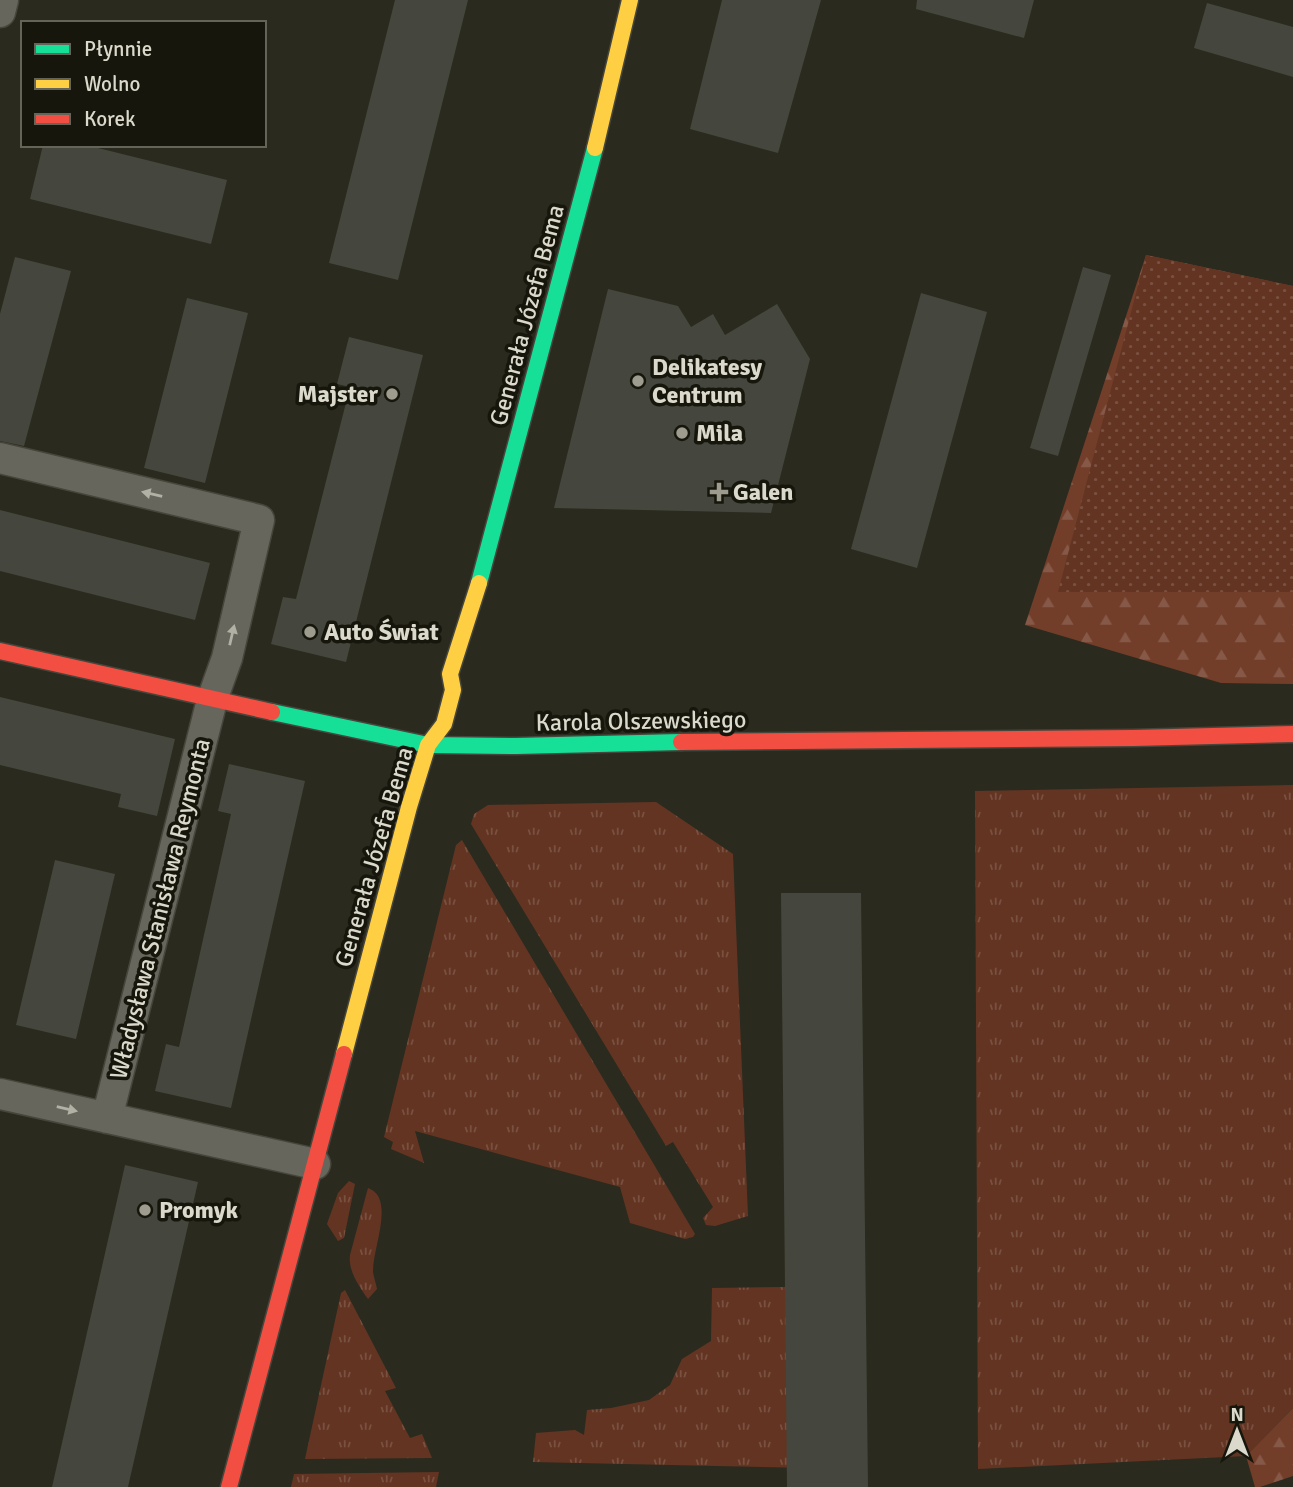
<svg xmlns="http://www.w3.org/2000/svg" width="1293" height="1487" font-family="Signika,sans-serif">
  <style>
    .grass { fill: url(#grass-tufts) }
    .forest { fill: url(#forest-firs) }
    .park { fill: url(#park-dots) }
    .building { fill: #45463d }
    .lines { fill: none; stroke-linecap: round; stroke-linejoin: round }
    .street-casing { stroke: #47463c; stroke-width: 33 }
    .fast-casing { stroke: #47463c; stroke-width: 19 }
    .slow-casing { stroke: #47463c; stroke-width: 19 }
    .jam-casing { stroke: #47463c; stroke-width: 19 }
    .street { stroke: #66665c; stroke-width: 30 }
    .fast { stroke: #16e098; stroke-width: 16 }
    .slow { stroke: #ffcf43; stroke-width: 16 }
    .jam { stroke: #f24e42; stroke-width: 16 }
    .oneway { fill: #b1b1a5 }
    .poi-dot { fill: #9d9c8f; stroke: #17160c; stroke-width: 2.5 }
    .labels { text-anchor: middle; stroke-width: 7; stroke-linejoin: round; paint-order: stroke }
    .street-label { font-size: 24px; fill: #dad9cc; stroke: #17160c }
    .poi-label { font-size: 24px; font-weight: bold; fill: #dad9cc; stroke: #17160c; text-anchor: start }
  </style>
  <defs>
    <pattern id="grass-tufts" width="24" height="20" patternUnits="userSpaceOnUse" patternTransform="scale(1.75)"><rect width="24" height="20" fill="#633422"/><path d="M3 7l-1-3M5 7V3M7 7l1-3M15 17l-1-3M17 17v-4M19 17l1-3" fill="none" stroke="#795141"/></pattern>
    <pattern id="forest-firs" width="22" height="20" patternUnits="userSpaceOnUse" patternTransform="scale(1.75)"><rect width="22" height="20" fill="#723d29"/><path d="M5 1l3.5 6h-7zM16 11l3.5 6h-7z" fill="#865847"/></pattern>
    <pattern id="park-dots" width="8" height="8" patternUnits="userSpaceOnUse" patternTransform="scale(1.75)"><rect width="8" height="8" fill="#633422"/><path d="M2 2h.1M6 6h.1" fill="none" stroke="#795141" stroke-width="1.8" stroke-linecap="round"/></pattern>
  </defs>
  <rect width="100%" height="100%" fill="#2b2a1e"/>
  <path class="grass" d="M1293,785v623l-47,48 -268,13 -3,-678z
    M656,802l77,52 15,362 -33,10 -9,-1 -3,-7 10,-11 -40,-65 -7,4 -195,-322 3,-10 14,-9z
    M462,840l233,394 -2,3 -8,2 -55,-16 -10,-36 -205,-56 9,32 -33,-14 2,-7 -9,-5 72,-292z
    M349,1181l6,3 -11,54 -6,3 -11,-17 11,-31z
    M368,1188c28,10 4,61 5,84 1,6 3,12 4,17l-9,10c-9,-13 -20,-28 -18,-44z
    M785,1287l28,181 -280,-6 3,-29 39,-3 9,5 3,-25 24,-2 38,-8 21,-15 12,-26 29,-18 1,-53z
    M345,1290l51,98 -11,3 25,47 12,-4 10,24 -127,1 36,-166z
    M439,1472l-3,15h-145l3,-13z"/>
  <path class="forest" d="M1146,255l147,31v398l-72,-1 -196,-58z
    M1293,1408v68l-33,11h-5l-9,-31z"/>
  <path class="park" d="M1146,255l147,31v306h-235z"/>
  <path class="building" d="M395,0h73l-70,280 -69,-17z
    M722,0h99l-43,153 -88,-24z
    M917,0h117l-10,38 -108,-29z
    M1207,3l86,24v50l-99,-29z
    M43,145h43l141,35 -16,64 -181,-45z
    M15,257l56,14 -47,175 -24,-5v-127z
    M1083,267l28,8 -53,181 -28,-8z
    M608,289l70,17 13,21 22,-13 12,21 52,-31 33,55 -39,154 -217,-5z
    M921,293l66,19 -70,256 -66,-19z
    M187,298l61,15 -43,170 -61,-15z
    M349,337l74,18 -77,307 -75,-18 12,-47 13,2 54,-212 -13,-3z
    M0,510l210,53 -15,57 -195,-49z
    M0,697l175,42 -18,77 -39,-9 3,-13 -121,-29z
    M229,764l76,17 -74,327 -76,-17 11,-47 13,3 52,-233 -13,-3z
    M55,860l60,14 -39,165 -60,-14z
    M781,893h80l7,594h-81z
    M125,1165l73,17 -70,305h-76z"/>
  <g class="lines">
    <defs>
      <path id="street" d="M0,12l3,-12
        M0,458l259,62 -32,138 -15,42 -105,418
        M0,1094l315,70"/>
      <path id="fast" d="M479,583l116,-435
        M272,712l156,33 88,1 165,-4"/>
      <path id="slow" d="M595,148l35,-148
        M344,1054l65,-247 19,-62 16,-21 9,-34 -3,-16 29,-91"/>
      <path id="jam" d="M0,651l272,61
        M681,742l452,-4 160,-4
        M229,1487l115,-433"/>
    </defs>
    <use href="#street" class="street-casing"/>
    <use href="#fast" class="fast-casing"/>
    <use href="#slow" class="slow-casing"/>
    <use href="#jam" class="jam-casing"/>
    <use href="#street" class="street"/>
    <use href="#fast" class="fast"/>
    <use href="#slow" class="slow"/>
    <use href="#jam" class="jam"/>
  </g>
  <defs><path id="oneway-solid" d="M-6-.8H1V-3.2L6.5 0L1 3.2V.8H-6Z" transform="scale(1.75)"/></defs>
  <g class="oneway">
    <use href="#oneway-solid" transform="translate(152 494) rotate(-167)"/>
    <use href="#oneway-solid" transform="translate(232 635) rotate(-77)"/>
    <use href="#oneway-solid" transform="translate(67 1109) rotate(13)"/>
  </g>
  <g class="poi-dot">
    <circle cx="638" cy="381" r="7"/>
    <circle cx="392" cy="394" r="7"/>
    <circle cx="682" cy="433" r="7"/>
    <path d="M715.5 481.5h7v7h7v7h-7v7h-7v-7h-7v-7h7z"/>
    <circle cx="310" cy="632" r="7"/>
    <circle cx="145" cy="1210" r="7"/>
  </g>
  <g class="labels">
    <g class="street-label">
      <text transform="translate(527 315) rotate(-75)" y="8">Generała Józefa Bema</text>
      <text transform="translate(641 721) rotate(-1)" y="8">Karola Olszewskiego</text>
      <text transform="translate(374 857) rotate(-74)" y="8">Generała Józefa Bema</text>
      <text transform="translate(160 909) rotate(-76)" y="8">Władysława Stanisława Reymonta</text>
    </g>
    <g class="poi-label">
      <text x="652" y="375">Delikatesy<tspan x="652" dy="28">Centrum</tspan></text>
      <text x="378" y="402" text-anchor="end">Majster</text>
      <text x="696" y="441">Mila</text>
      <text x="733" y="500">Galen</text>
      <text x="324" y="640">Auto Świat</text>
      <text x="159" y="1218">Promyk</text>
    </g>
  </g>
  <rect x="21" y="21" width="245" height="126" fill="#17160c" stroke="#656459" stroke-width="2"/>
  <rect x="35" y="44" width="35" height="10" fill="#16e098" stroke="#656459" stroke-width="2"/>
  <text x="84" y="56" font-size="21" fill="#dad9cc">Płynnie</text>
  <rect x="35" y="79" width="35" height="10" fill="#ffcf43" stroke="#656459" stroke-width="2"/>
  <text x="84" y="91" font-size="21" fill="#dad9cc">Wolno</text>
  <rect x="35" y="114" width="35" height="10" fill="#f24e42" stroke="#656459" stroke-width="2"/>
  <text x="84" y="126" font-size="21" fill="#dad9cc">Korek</text>
  <g transform="translate(1237 1431)" stroke="#17160c" stroke-width="5" paint-order="stroke">
  <path d="M0-5L12 26L0 18L-12 26Z" fill="#dad9cc"/>
  <text y="-10" font-size="19" font-weight="bold" text-anchor="middle" fill="#dad9cc">N</text>
  </g>
</svg>
